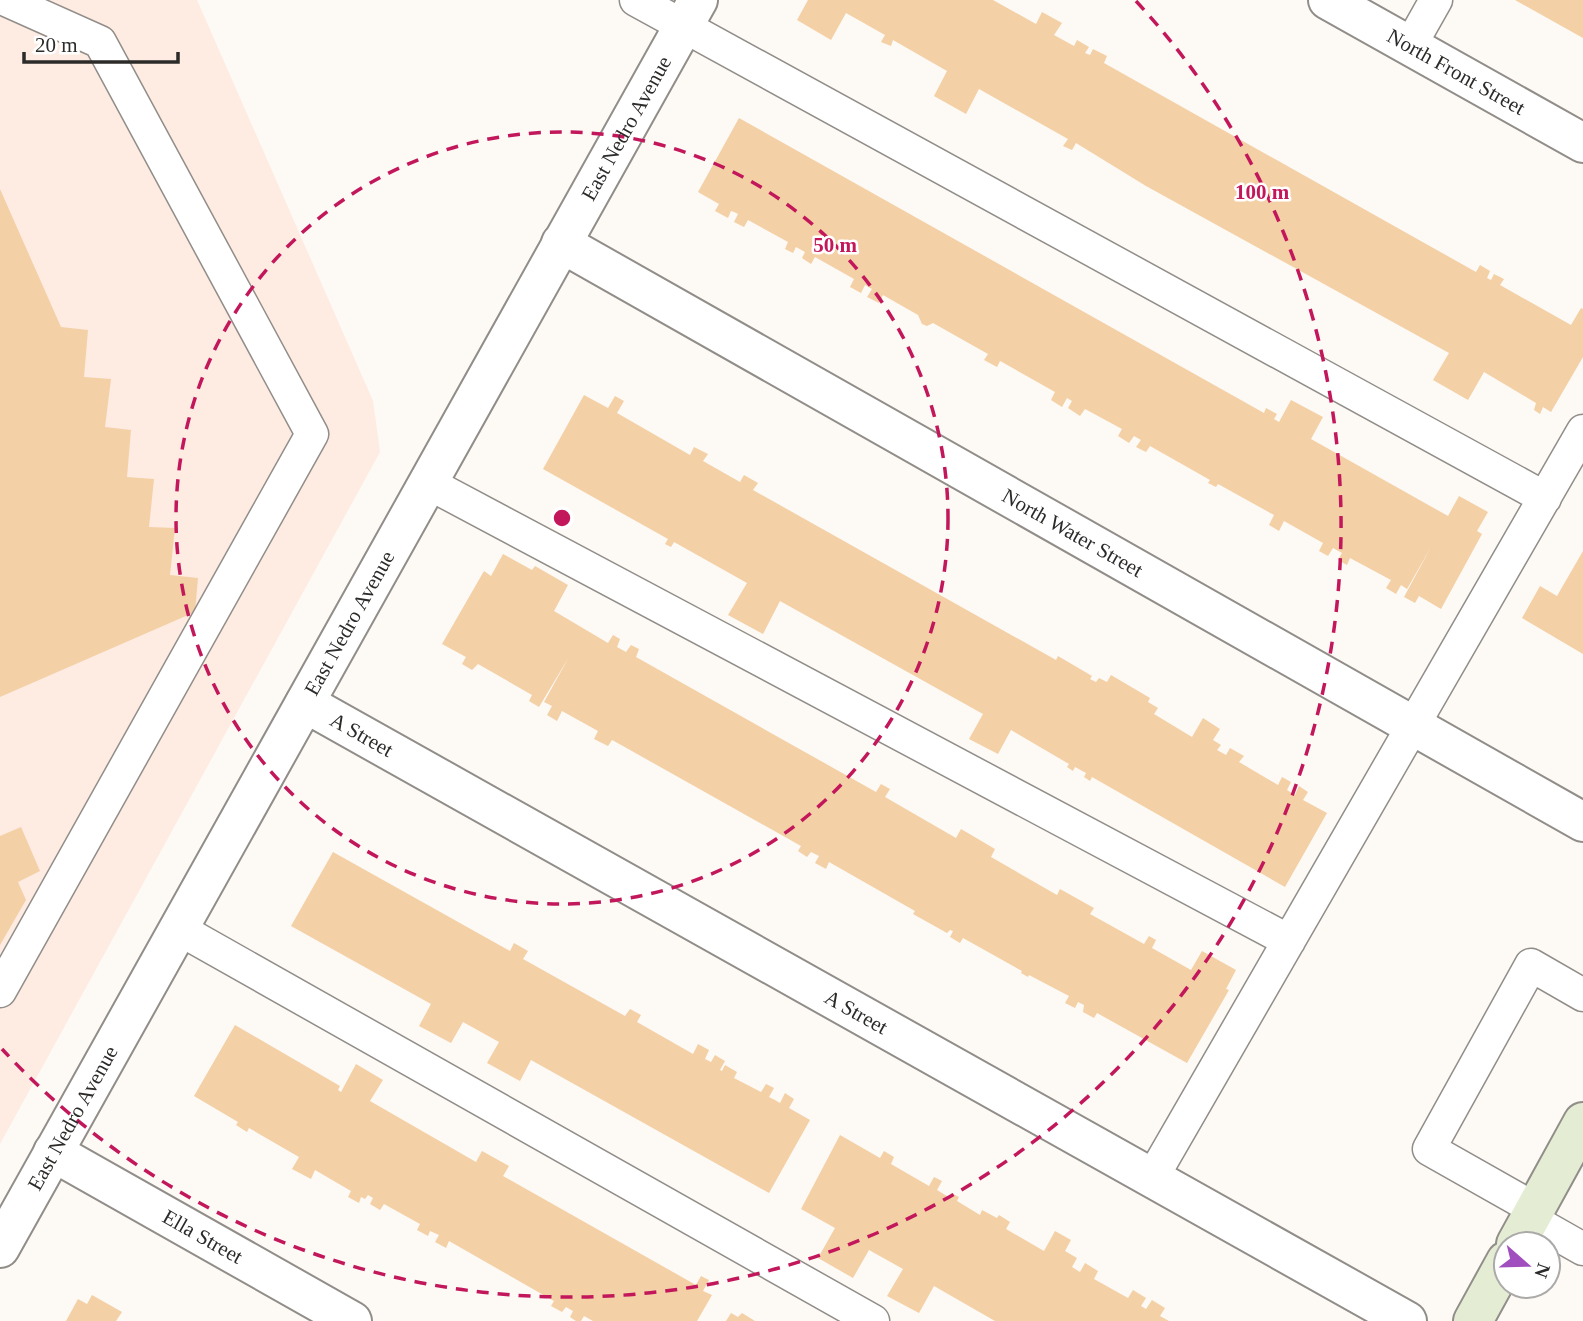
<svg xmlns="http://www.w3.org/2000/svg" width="1583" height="1321" font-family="Georgia,serif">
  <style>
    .commercial { fill: #feebe2 }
    .building { fill: #f4d0a6 }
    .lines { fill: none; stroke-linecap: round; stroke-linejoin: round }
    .lane-casing { stroke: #918d89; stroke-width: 35 }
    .street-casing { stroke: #918d89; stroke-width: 42 }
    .secondary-casing { stroke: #918d89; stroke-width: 42 }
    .lane { stroke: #fff; stroke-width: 32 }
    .street { stroke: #fff; stroke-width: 38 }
    .secondary { stroke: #e4edd4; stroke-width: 38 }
    .ring { fill: none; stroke: #c2185b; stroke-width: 3.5; stroke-dasharray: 12 9 }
    .labels { text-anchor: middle; stroke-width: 5; stroke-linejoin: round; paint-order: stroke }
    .street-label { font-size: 21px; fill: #2c2b29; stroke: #fff }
    .centre { fill: #c2185b; stroke: #fff; stroke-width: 3.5 }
    .ring-label { font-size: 21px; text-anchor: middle; font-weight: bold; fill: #c2185b; stroke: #fff; stroke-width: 5; stroke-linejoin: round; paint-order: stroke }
  </style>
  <rect width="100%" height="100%" fill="#fdf9f4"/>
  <path class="commercial" d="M0,0h197l176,401 7,51 -380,692z"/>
  <path class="building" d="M808,0h185l43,24 6,-12 20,11 -8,12 20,11 3,-6 12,7 -4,6 5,2 3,-6 14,7 -3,7 372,209 4,-7 10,6 -3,7 4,2 3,-6 10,5 -4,6 71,40 10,-17 2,1v48l-32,55 -8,-5 -3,7 -6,-4 2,-7 -52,-31 -16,28 -35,-20 16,-27 -303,-167 -70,-43 -4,7 -9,-4 5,-7 -89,-50 -13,25 -32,-18 13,-25 -54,-31 -2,6 -10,-4 4,-7 -39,-22 -15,27 -34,-20z
    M1515,0h68v38z
    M739,118l525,295 2,-5 11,6 -3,5 5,3 12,-22 32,17 -12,22 137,77 11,-20 29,16 -11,19 5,3 -41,75 -22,-13 -4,7 -11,-6 27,-50 -24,42 -6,-4 -5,9 -10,-6 5,-8 -41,-22 -3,7 -9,-5 4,-7 -9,-5 -5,8 -9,-5 4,-8 -39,-22 -5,10 -10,-6 5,-10 -56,-31 -2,3 -8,-4 2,-3 -60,-34 -4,6 -10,-5 5,-7 -7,-4 -5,7 -11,-7 4,-7 -37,-20 -5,7 -12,-8 4,-7 -5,-3 -5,9 -11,-7 4,-8 -53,-30 -2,-1 -3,6 -13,-7 4,-6 -55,-31 -6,3 -5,-2 -4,-9 -35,-20 -4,8 -12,-6 5,-8 -7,-4 -4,8 -11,-6 4,-8 -39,-22 -4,7 -9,-6 3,-6 -9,-5 -3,6 -8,-4 3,-7 -40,-22 -4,7 -10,-5 4,-8 -4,-2 -3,-1 -3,7 -13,-7 4,-7 -21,-12z
    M0,189l61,138 27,3 -4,47 27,2 -6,48 26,3 -4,47 27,2 -5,48 26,1 -5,47 28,3 -3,34 -195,85z
    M584,395l24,13 7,-12 9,5 -7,12 73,42 4,-8 14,7 -5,7 37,21 4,-7 14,8 -5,7 303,170 2,-4 34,20 -2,3 6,3 3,-4 8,4 4,-7 39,23 -2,4 10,6 -4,6 38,23 11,-19 17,11 -7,11 8,5 -4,5 9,5 4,-7 14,8 -5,6 39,23 4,-8 9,5 -4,8 8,5 4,-9 9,6 -5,8 24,13 -42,74 -193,-110 -2,4 -6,-4 2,-4 -11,-6 -2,4 -6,-4 2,-3 -58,-34 -13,24 -29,-15 14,-25 -203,-113 -17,33 -35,-19 19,-32 -73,-41 -3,5 -6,-3 3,-5 -125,-70z
    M1583,551v103l-61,-36 18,-32 17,10z
    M503,554l29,16 3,-4 33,19 -14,26 54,32 5,-8 7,4 -3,8 9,5 5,-7 8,4 -3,8 240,135 5,-8 9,5 -5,8 71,41 5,-9 34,20 -4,8 66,38 3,-6 34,19 -4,6 54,30 5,-8 7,4 -4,8 39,22 11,-19 34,19 -10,19 3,1 -42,73 -90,-50 -3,5 -11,-6 1,-7 -6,-3 -3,6 -10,-5 4,-7 -40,-21 -1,2 -7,-4 1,-2 -59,-33 -3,5 -10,-6 3,-6 -3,-1 -3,3 -34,-19 2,-3 -86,-49 -3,7 -11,-6 4,-7 -8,-4 -4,5 -9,-6 3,-5 -187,-105 -2,-1 -4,6 -14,-7 4,-8 -36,-20 -5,10 -10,-6 5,-9 -8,-4 25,-45 -30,50 -10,-6 3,-6 -54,-31 -6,6 -10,-6 4,-7 -24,-13 42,-73 7,5z
    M21,827l19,44 -22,11 8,18 -26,45v-109z
    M333,852l177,99 4,-8 14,8 -5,8 102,57 5,-7 11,6 -4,7 56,32 5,-10 11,6 -4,9 6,3 4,-7 10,6 -5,9 2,1 3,-6 12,7 -3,6 27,14 5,-8 8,4 -5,9 6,3 5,3 5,-10 9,6 -5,9 21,12 -41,73 -238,-133 -11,21 -33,-18 12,-21 -36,-20 -12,21 -32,-17 12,-22 -140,-78z
    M235,1025l105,61 -2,4 3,2 15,-28 27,16 -13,21 106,61 6,-11 27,15 -6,10 193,109 5,-9 8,4 -6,11 9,4 -15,26h-104l-9,-5 -3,5h-5l-6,-4 3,-6 -7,-4 -4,5 -11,-6 3,-5 -105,-60 -3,7 -11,-6 4,-7 -9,-4 -2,5 -11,-6 3,-6 -36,-20 -4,6 -10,-6 3,-6 -5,-3 -3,4 -4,-2 -2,6 -11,-6 3,-6 -36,-21 -4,9 -19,-10 7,-12 -50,-29 -2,4 -11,-7 2,-3 -44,-26z
    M840,1135l40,23 4,-7 10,6 -3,7 38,22 5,-9 8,4 -5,9 13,8 1,-5 8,4 -2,4 23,14 2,-5 15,8 2,-3 11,7 -4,7 38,22 11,-20 16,9 -6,11 12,7 -5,9 8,5 5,-9 13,8 -4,8 34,19 5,-8 13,8 -5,8 5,3 6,-9 13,8 -5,8 9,5h-174l-61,-35 -15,27 -32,-17 16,-27 -34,-19 -16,28 -35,-20 17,-30 -34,-19z
    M92,1295l30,17 -6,9h-50l12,-22 9,5z
    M731,1313l7,4 4,-4 13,8h-29z"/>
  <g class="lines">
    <defs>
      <path id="lane" d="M636,0l909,498
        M1410,46l26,-46
        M428,483l861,458
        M179,929l694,392
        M0,991l312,-557 -212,-392 -94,-42
        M1152,1178l431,-747
        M1535,1209l-106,-60 102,-184 52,30
        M1530,1219l53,30"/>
      <g id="street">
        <path id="s1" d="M1328,0l255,143"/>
        <path id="s2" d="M561,243l1022,579"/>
        <path id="s3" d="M305,703l1102,618"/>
        <path id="s4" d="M53,1152l299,169"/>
        <path id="s5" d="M0,1248l698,-1248"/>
      </g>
      <path id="secondary" d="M1516,1244l67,-122
        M1473,1321l33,-60"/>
    </defs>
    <use href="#lane" class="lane-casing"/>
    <use href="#street" class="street-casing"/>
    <use href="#secondary" class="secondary-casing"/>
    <use href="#lane" class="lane"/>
    <use href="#street" class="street"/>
    <use href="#secondary" class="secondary"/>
  </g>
  <g class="ring">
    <circle cx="562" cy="518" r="386"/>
    <path d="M1136 1A772 772 0 0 1 2 1049"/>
  </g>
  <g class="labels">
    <g class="street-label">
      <text dy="7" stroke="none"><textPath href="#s1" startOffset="147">North Front Street</textPath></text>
      <text dy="7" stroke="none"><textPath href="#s5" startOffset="1283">East Nedro Avenue</textPath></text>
      <text dy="7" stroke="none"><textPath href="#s2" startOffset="588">North Water Street</textPath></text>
      <text dy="7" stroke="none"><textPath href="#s5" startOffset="716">East Nedro Avenue</textPath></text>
      <text dy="7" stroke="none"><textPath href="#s3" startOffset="65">A Street</textPath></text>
      <text dy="7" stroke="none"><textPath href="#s3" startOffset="632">A Street</textPath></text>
      <text dy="7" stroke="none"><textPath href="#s5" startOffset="149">East Nedro Avenue</textPath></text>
      <text dy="7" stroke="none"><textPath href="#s4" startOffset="172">Ella Street</textPath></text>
    </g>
  </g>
  <circle cx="562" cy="518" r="10" class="centre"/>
  <g class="ring-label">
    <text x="1262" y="199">100 m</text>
    <text x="835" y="252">50 m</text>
  </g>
  <g transform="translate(1527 1265) rotate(110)"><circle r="33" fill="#ffffff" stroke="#abaaa9" stroke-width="2"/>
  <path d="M0-5L12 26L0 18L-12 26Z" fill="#a14fbe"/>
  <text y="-10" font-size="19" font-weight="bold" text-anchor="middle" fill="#2c2b29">N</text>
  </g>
  <path d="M24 52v10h154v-10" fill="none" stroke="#2c2b29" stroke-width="3.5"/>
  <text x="35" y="52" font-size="21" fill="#2c2b29" stroke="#ffffff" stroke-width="5" paint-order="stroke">20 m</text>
</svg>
